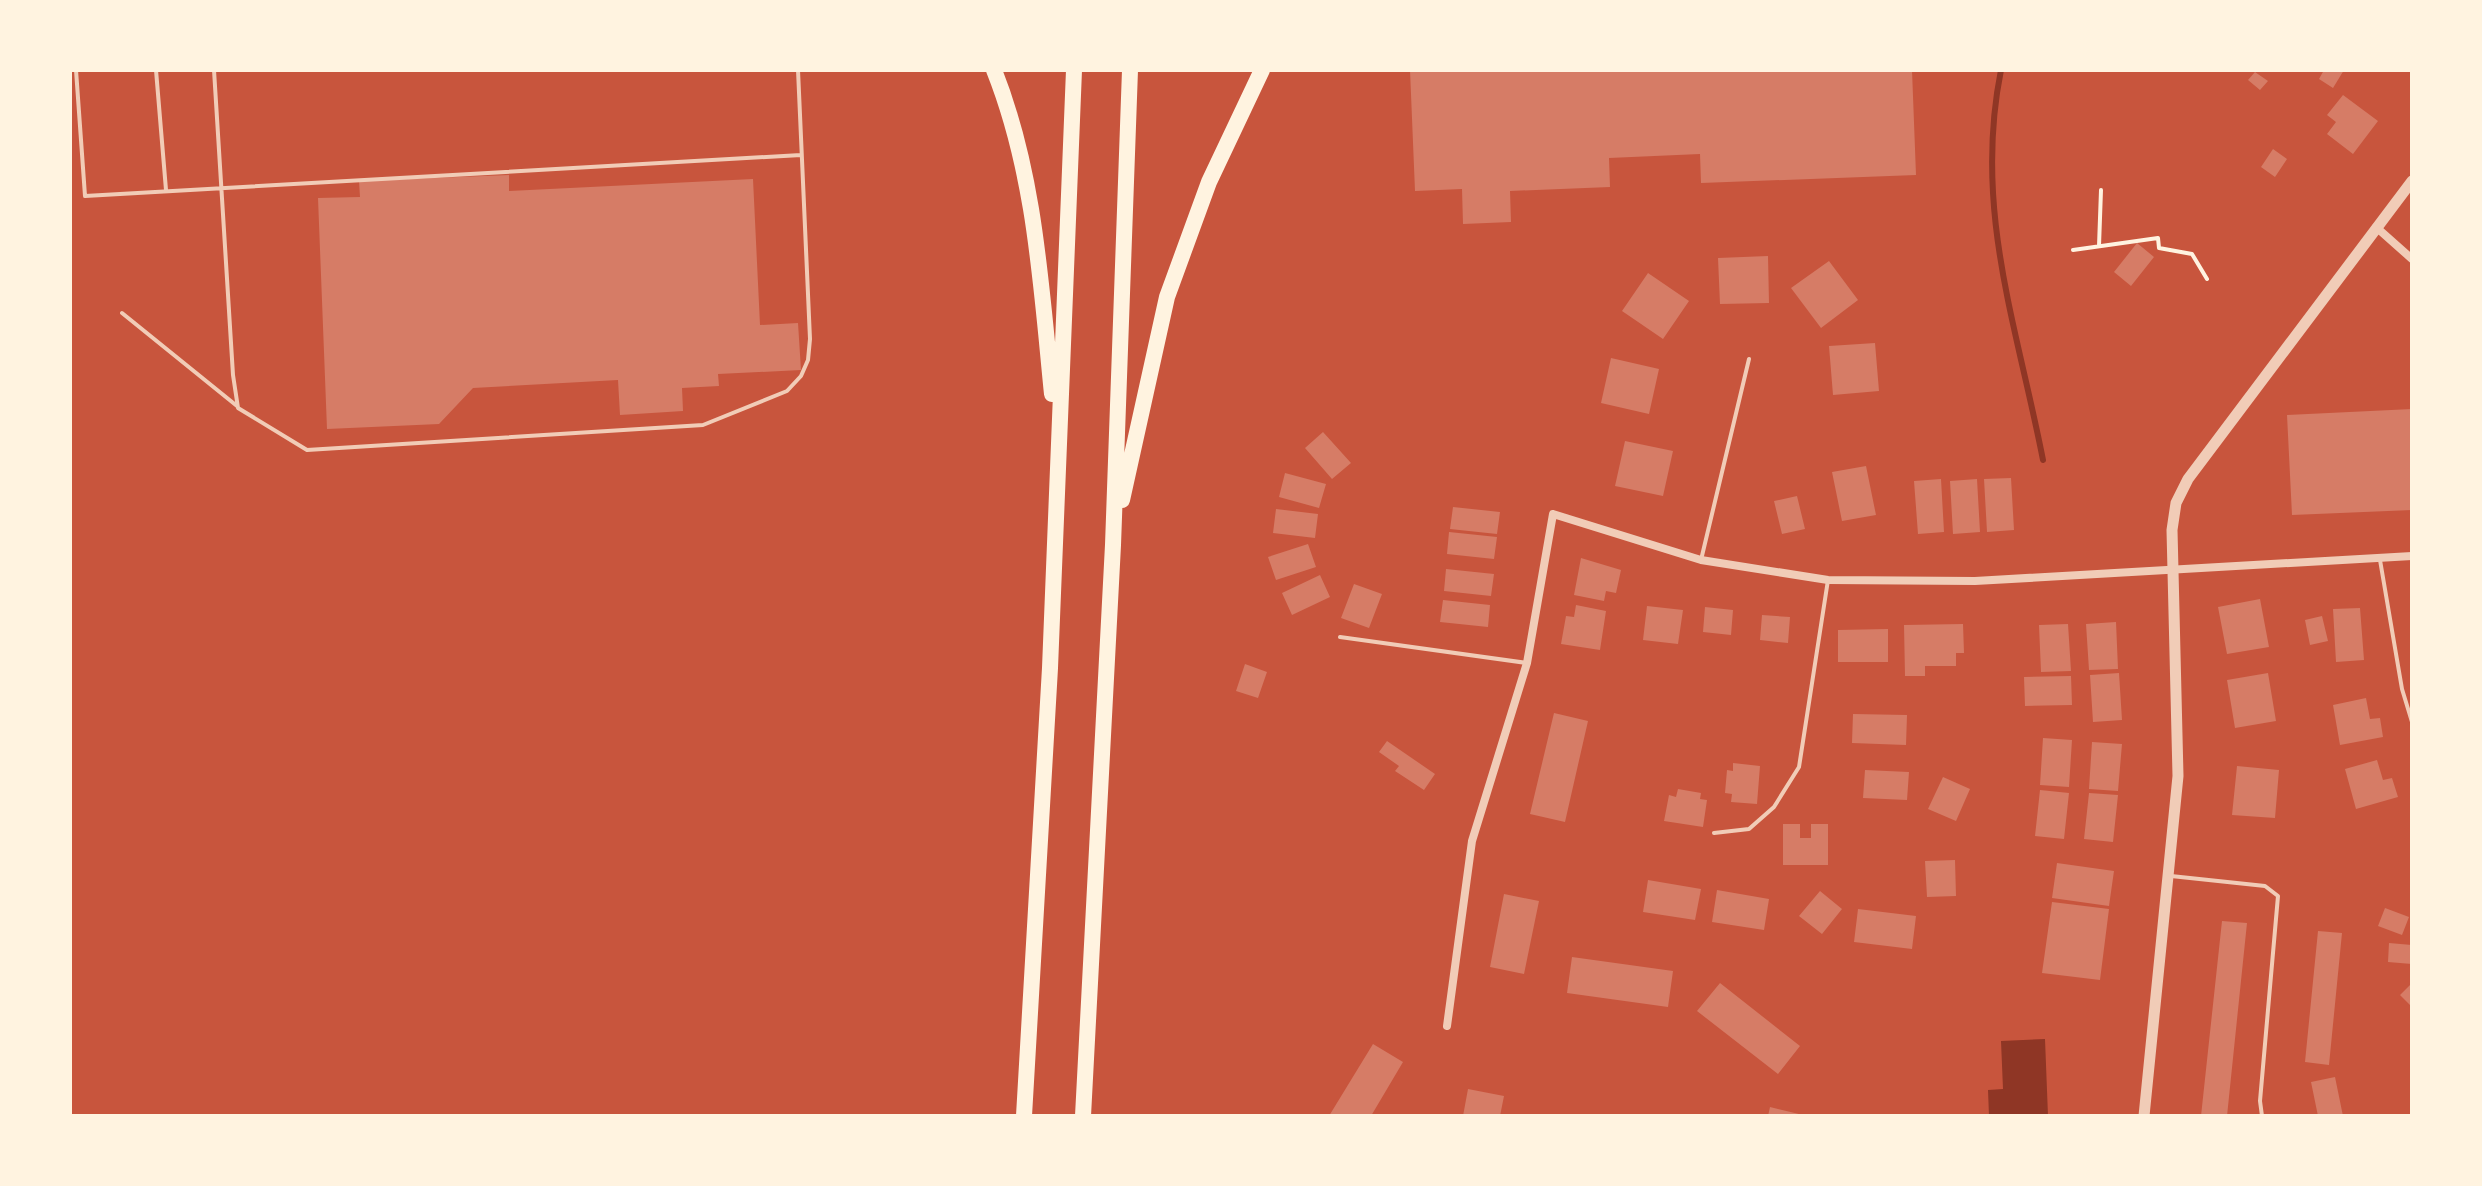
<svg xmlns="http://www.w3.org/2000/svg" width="2482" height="1186" font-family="Lora,serif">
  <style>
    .water { fill: #8f3625 }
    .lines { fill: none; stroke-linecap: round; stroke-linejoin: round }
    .stream { stroke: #8f3625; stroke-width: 6 }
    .building { fill: #d67c66 }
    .path { stroke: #fff3e0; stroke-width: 4 }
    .service { stroke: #f1ccb7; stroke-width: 4 }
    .minor { stroke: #f1ccb7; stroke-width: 8 }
    .tertiary { stroke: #f1ccb7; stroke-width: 11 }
    .motorway { stroke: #fff3e0; stroke-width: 16 }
  </style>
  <rect width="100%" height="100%" fill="#c8553d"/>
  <path class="water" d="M2045,1039l3,77h-59l-1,-26 15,-1 -2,-48z"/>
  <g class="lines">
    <path class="stream" d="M2001,70c-28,139 16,256 42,390"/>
  </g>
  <path class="building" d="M1410,70h502l4,105 -215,8 -1,-29 -91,4 1,29 -100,4 1,31 -48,2 -1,-35 -47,2z
    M2324,70h20l-11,18 -14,-9z
    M2255,72l13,9 -8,9 -12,-10z
    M2343,95l35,26 -25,33 -26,-20 9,-12 -9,-7z
    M2273,149l14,10 -12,18 -14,-10z
    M509,175v16l244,-12 7,146 38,-2 3,47 -83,4 1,12 -37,2 1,23 -63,4 -2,-35 -145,8 -34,36 -112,5 -9,-231 42,-1 -1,-16z
    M2137,243l17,14 -23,29 -17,-14z
    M1768,256l1,47 -49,1 -2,-46z
    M1829,261l29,39 -37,28 -30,-40z
    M1648,273l41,28 -26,38 -41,-28z
    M1875,343l4,48 -46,4 -4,-49z
    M1611,358l48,11 -10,45 -48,-11z
    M2412,409v101l-120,5 -5,-100z
    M1323,432l28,31 -19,16 -27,-31z
    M1625,441l48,10 -10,45 -48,-10z
    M1866,466l10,49 -34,6 -10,-49z
    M1285,473l41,11 -7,24 -40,-11z
    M2011,478l3,52 -27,2 -3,-53z
    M1941,479l3,53 -26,2 -4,-53z
    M1977,479l3,53 -27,2 -3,-53z
    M1797,496l8,33 -23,5 -8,-33z
    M1453,507l47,5 -3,22 -47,-5z
    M1276,509l42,5 -3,24 -42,-5z
    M1449,532l48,5 -3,22 -47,-5z
    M1308,544l8,23 -40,13 -8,-23z
    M1581,558l40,12 -5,23 -10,-2 -2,10 -30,-6z
    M1446,569l48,5 -3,22 -47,-5z
    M1320,575l10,22 -38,18 -10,-22z
    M1354,584l28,10 -13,34 -28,-10z
    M2260,599l9,48 -42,7 -9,-47z
    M1443,600l47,5 -2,22 -48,-5z
    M1576,605l30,6 -6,39 -39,-6 5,-28 8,1z
    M1647,606l36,4 -5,34 -35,-4z
    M1705,607l28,3 -2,25 -28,-3z
    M2360,608l4,52 -28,2 -3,-53z
    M1762,615l28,2 -2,26 -28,-3z
    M2322,616l6,25 -18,4 -5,-25z
    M2116,622l2,47 -29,1 -3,-46z
    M1963,624l1,29h-8v13h-31v10h-20l-1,-51z
    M2068,624l3,47 -30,1 -2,-47z
    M1888,629v33h-50v-32z
    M1245,664l22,8 -9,26 -22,-7z
    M2119,673l3,47 -29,2 -3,-47z
    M2268,673l8,48 -41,7 -8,-48z
    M2071,676l1,29 -47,1 -1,-29z
    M2366,698l4,21 10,-1 3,19 -43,8 -7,-40z
    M1554,713l34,8 -23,101 -35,-8z
    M1853,714l54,1 -1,30 -54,-2z
    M2043,738l29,2 -3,47 -29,-2z
    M1387,741l48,33 -11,16 -29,-19 4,-5 -20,-14z
    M2092,742l30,2 -4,47 -29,-2z
    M2377,760l6,20 9,-2 6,19 -42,12 -11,-40z
    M1733,763l27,3 -3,38 -26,-2 1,-8 -7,-1 2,-23 6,1z
    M2237,766l42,4 -4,48 -43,-3z
    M1865,770l44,2 -2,28 -44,-2z
    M1943,777l27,12 -14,32 -28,-12z
    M1678,789l23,4 -1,6 7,1 -4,27 -39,-6 5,-26 7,2z
    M2040,790l29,3 -5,46 -29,-3z
    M2089,793l29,2 -5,47 -29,-3z
    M1783,824h17v14h11v-14h17v41h-45z
    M1955,860l1,36 -29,1 -2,-36z
    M2057,863l57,8 -5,35 -57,-8z
    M1648,880l53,9 -6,31 -52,-8z
    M1717,890l52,9 -5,31 -52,-8z
    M1820,891l22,18 -20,25 -23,-18z
    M1504,894l35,7 -15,73 -34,-7z
    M2052,902l57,7 -9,71 -58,-7z
    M2385,908l24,9 -7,18 -24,-9z
    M1858,909l58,7 -4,33 -58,-7z
    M2222,921l25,2 -20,193h-26z
    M2318,931l24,2 -13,132 -24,-3z
    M2389,943l23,2v19l-24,-2z
    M1572,957l101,14 -5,36 -101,-14z
    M1720,983l80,63 -22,28 -81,-63z
    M2412,983v24l-12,-12z
    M1373,1044l30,18 -32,54h-42z
    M2335,1077l8,39h-25l-7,-34z
    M1468,1089l36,7 -4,20h-37z
    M1770,1107l33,8v1h-35z"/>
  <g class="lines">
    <path class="path" d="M2099,246l2,-56
      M2073,250l85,-12 1,10 33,6 15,25"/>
    <path class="service" d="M76,70l9,126 716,-41
      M156,70l10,120
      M214,70l19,305 5,33 69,42 396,-25 84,-34 14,-15 7,-16 2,-21 -12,-269
      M122,313l115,93
      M1701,560l48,-201
      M2380,560l22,129 10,33
      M1340,637l187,26
      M1714,833l35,-4 25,-22 25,-40 29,-187
      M2171,876l94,10 13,10 -18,205 2,15"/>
    <path class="minor" d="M2376,227l36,32
      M1447,1026l25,-185 55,-178 26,-149 148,46 127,20 147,1 437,-25"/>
    <path class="tertiary" d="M2144,1116l34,-340 -6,-246 4,-27 12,-24 224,-298"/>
    <path class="motorway" d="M994,70c41,103 47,215 58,324
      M1122,500l45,-203 42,-115 53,-112
      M1024,1116l26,-448 24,-598
      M1083,1116l30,-571 17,-475"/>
  </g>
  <rect width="2482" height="1186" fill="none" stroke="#fff3e0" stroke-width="144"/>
</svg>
